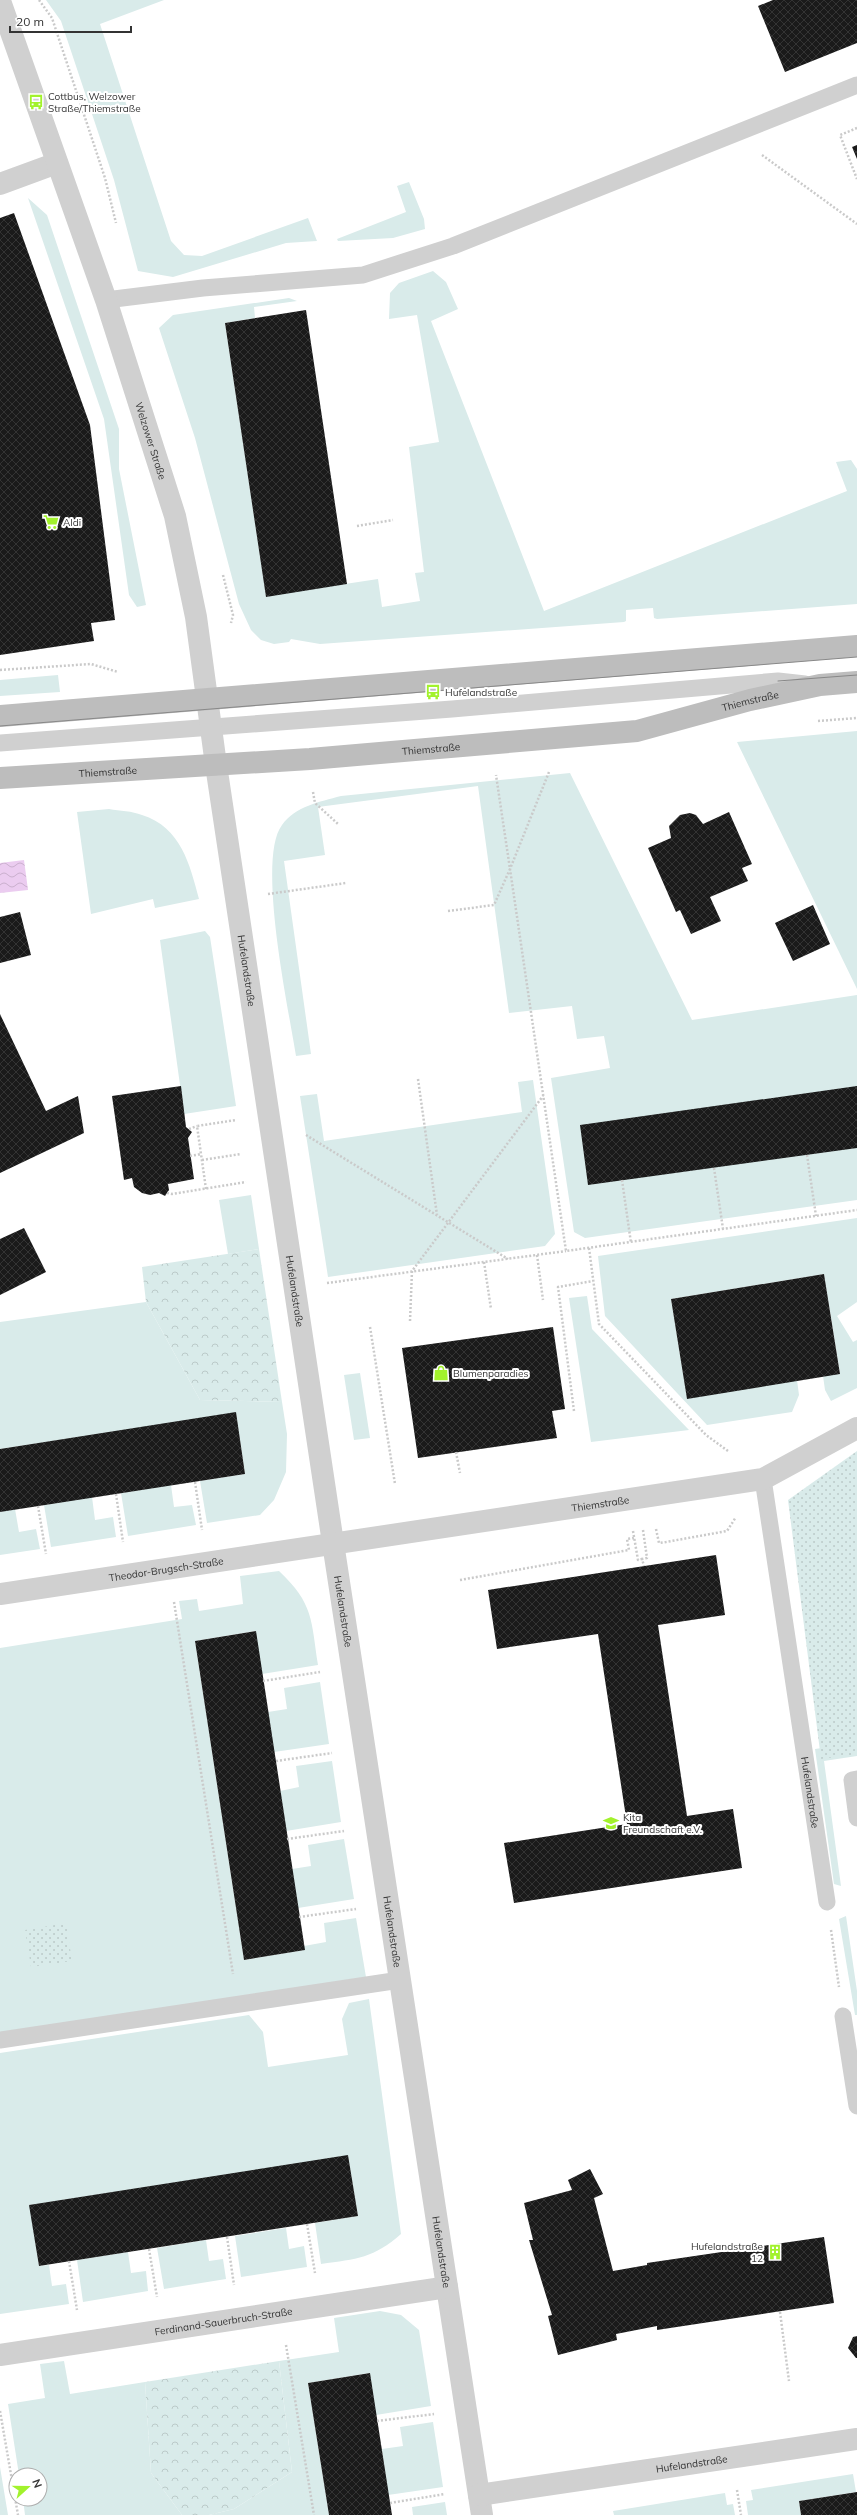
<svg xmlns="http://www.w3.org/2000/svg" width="857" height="2515" font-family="Mulish,sans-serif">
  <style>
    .green { fill: #d9ebea }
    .forest { fill: url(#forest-crowns) }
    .park { fill: url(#park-dots) }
    .water { fill: url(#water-waves) }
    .building { fill: url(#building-cross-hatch) }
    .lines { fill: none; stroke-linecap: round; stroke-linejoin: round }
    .path { stroke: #cacaca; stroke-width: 2.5; stroke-dasharray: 2 2; stroke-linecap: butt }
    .service { stroke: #d0d0d0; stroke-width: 17 }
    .minor { stroke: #d0d0d0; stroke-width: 22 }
    .tertiary { stroke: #d0d0d0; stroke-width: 22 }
    .secondary { stroke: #bdbdbd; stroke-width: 22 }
    .tram { stroke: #888; stroke-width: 1 }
    .labels { text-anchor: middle; stroke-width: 4; stroke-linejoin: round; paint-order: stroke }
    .poi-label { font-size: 10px; fill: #333; stroke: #fff; text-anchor: start }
    .street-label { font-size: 10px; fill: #333; stroke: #fff }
  </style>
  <defs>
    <pattern id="forest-crowns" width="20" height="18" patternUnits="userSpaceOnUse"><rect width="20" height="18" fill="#d9ebea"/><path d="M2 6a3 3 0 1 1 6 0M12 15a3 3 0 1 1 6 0" fill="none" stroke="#bbcac9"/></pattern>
    <pattern id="park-dots" width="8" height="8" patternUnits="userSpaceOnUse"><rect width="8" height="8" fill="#d9ebea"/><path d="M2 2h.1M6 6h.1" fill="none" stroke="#bbcac9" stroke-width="1.8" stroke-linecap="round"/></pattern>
    <pattern id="water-waves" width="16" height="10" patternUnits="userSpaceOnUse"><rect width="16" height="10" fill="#ebccf0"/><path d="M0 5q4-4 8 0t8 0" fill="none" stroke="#cab0ce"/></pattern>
    <pattern id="building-cross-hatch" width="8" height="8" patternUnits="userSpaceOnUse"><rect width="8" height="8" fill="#1a1a1a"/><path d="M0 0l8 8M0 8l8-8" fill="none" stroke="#333"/></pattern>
  </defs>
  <rect width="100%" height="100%" fill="#fff"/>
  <path class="green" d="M46,0h118l-64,24 71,217 13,14 18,1 106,-38 9,23 -31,2 -113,34 -35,-6 -24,-91 -53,-159z
    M409,182l15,37 1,10 -32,9 -55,3 -1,-2 69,-27 -9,-26z
    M28,198l19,17 72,214v40l27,136 -9,2 -8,-12 -25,-176z
    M433,271l13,11 12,27 -27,12 113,290 303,-120 -11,-29 15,-2 6,9v135l-200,15 -3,-1 -1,-10 -27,2v11l-2,1 -304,22 -29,-5 -2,3 -15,2 -13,-4 -10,-10 -12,-26 -44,-166 -36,-110 14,-13 116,-17 8,3 -43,6 1,11 -30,5 41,273 112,-17 4,28 38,-6 -5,-28 9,-1 -15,-125 30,-5 -22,-127 -28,4 1,-26 9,-10z
    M58,675l2,17 -60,4v-16z
    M857,731v258l-120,-247z
    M570,773l122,247 165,-25v205l-272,38 -11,-6 -23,-154 59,-10 -6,-32 -27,3 -5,-33 -63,7 -31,-227 -160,21 7,48 -41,6 27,193 -15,2c-7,-45 -40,-197 -14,-231 14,-19 37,-23 59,-29z
    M109,809c11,2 23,2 33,6 39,12 48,50 57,84l-44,9 -2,-9 -62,15 -14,-102z
    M205,931l5,6 26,169 -52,8 -24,-174z
    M533,1080l22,154 -10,12 -217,31 -28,-181 17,-2 7,47 198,-29 -4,-30z
    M251,1195l8,54 -31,5 -9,-54z
    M857,1218v84l-20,14 16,26 4,-2v48l-26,13 -6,-11 -2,-14 17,-3 -16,-99 -153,25 16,99 110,-18 2,15 -7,17 -85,13 -102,-109 -7,-60z
    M587,1296l5,33 97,101 -98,12 -22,-144z
    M146,1302l54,98 82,2 5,32 -1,38 -12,28 -14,15 -53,8 -7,-42 45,-7 -9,-61 -236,36v-127z
    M360,1373l10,65 -16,2 -10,-65z
    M171,1485l3,22 18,-2 4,20 -68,11 -7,-43z
    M92,1497l3,23 18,-3 3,20 -65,10 -7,-42z
    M15,1509l4,23 17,-3 4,20 -40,6v-43z
    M279,1571c35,33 32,49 39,94l-56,9 -7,-43 -60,10 49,319 60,-10v-4l22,-4 -2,-19 32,-5 10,59 -366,56v-385l182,-29 -3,-18 18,-2 2,12 44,-7 -3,-28z
    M320,1682l9,62 -55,8 -6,-40 19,-3 -3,-21z
    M857,1743v13l-33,5 17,125 -7,-2 -19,-135z
    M332,1761l9,61 -55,9 -6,-40 19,-4 -3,-21z
    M344,1839l10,60 -56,9 -6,-39 19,-3 -3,-21z
    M846,1916l11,75v24h-2l-16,-96z
    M369,1999l32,235c-27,24 -44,25 -80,30l-6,-41 43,-7 -10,-60 -318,49 9,61 10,-1 3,21 14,-2 3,20 -69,10v-261l249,-38 14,17 5,35 80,-12 -6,-36 7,-16z
    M286,2228l3,21 15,-3 3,21 -66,10 -6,-41z
    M206,2240l3,21 14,-2 3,20 -62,10 -7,-41z
    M128,2252l3,21 15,-2 2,20 -65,11 -6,-42z
    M380,2311l21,4 18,15 12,76 -55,9 -7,-42 -61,10 21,132h-120l25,-6 58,-37 -13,-111 60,-9 -5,-34z
    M64,2361l6,33 75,-12 6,91 31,42h-157l-2,-16h17v-24h-21l-11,-71 37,-6 -5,-34z
    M433,2422l10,65 -55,8 -6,-46 21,-3 -3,-19z
    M0,2467l8,48h-8z
    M853,2474l3,18 -57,9 2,14h-53l-2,-14 7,-1 -2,-10z
    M725,2493l2,12 6,-1 2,11h-121l-1,-4z
    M445,2502l2,13h-34l-1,-8z"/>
  <path class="forest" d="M259,1249l23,153 -82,-2 -54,-98 -4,-35z
    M279,2361l13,111 -58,37 -25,6h-27l-31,-42 -6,-91z"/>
  <path class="park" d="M857,1451v303l-36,5 -33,-259z
    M66,1923l6,38 -41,6 -6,-37z"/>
  <path class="water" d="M24,860l4,30 -28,3v-30z"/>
  <path class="building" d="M773,0h84v43l-72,29 -27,-66z
    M857,145v14l-5,-12z
    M14,213l76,212 25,195 -24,3 3,18 -94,14v-437z
    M306,310l41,274 -81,13 -41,-274z
    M729,812l23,52 -10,4 6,13 -38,16 11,24 -30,13 -11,-24 -4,2 -28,-64 23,-10 -2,-12 11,-11 10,-2 6,2 7,9z
    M813,905l17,39 -37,17 -18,-38z
    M20,912l11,43 -31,8v-46z
    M0,1014l46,97 32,-15 6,37 -84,40z
    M181,1086l5,41 6,5 -4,6 6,41 -26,5 1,6 -4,6 -6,-3 -9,2 -8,-2 -8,-6 -2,-9 -8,2 -12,-84z
    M857,1086v62l-269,37 -8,-60z
    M24,1228l22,44 -46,23v-56z
    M824,1274l16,100 -153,25 -16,-100z
    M553,1327l12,82 -13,2 5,27 -139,20 -16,-110z
    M236,1412l9,62 -245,38v-63z
    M716,1555l9,60 -67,10 29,191 46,-7 9,59 -228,35 -10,-60 123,-19 -29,-190 -101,15 -9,-59z
    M256,1631l49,319 -61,10 -49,-319z
    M348,2155l10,61 -319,50 -10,-61z
    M590,2169l13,25 -9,4 19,73 34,-6v-2l177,-26 10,66 -177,27v-4l-41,8 1,6 -59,15 -10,-39 4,-1 -23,-75h4l-9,-37 48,-13 -4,-10z
    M857,2336v22h-1l-8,-10 5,-11z
    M370,2373l22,142h-63l-21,-132z
    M857,2492v23h-56l-2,-14z"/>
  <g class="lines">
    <path class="path" d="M39,0l13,18 53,160 11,45
      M857,128l-17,7 17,44
      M762,155l95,69
      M357,526l36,-6
      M223,575l10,40 -2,8
      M0,670l91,-6 27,8
      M818,721l39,-3
      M549,772l-39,97 56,382 291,-41
      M313,792l2,11 23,21
      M268,894l78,-11
      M448,911l46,-6 16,-36 -14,-94
      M418,1079l19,136
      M189,1129l8,-3
      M306,1135l202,124
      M807,1155l9,61
      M190,1156l11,-2
      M202,1160l39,-6
      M714,1168l9,61
      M622,1180l9,63
      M206,1189l-9,-63 39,-6
      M167,1193l5,1 74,-12
      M589,1248l10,76 107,111 22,16
      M537,1255l6,45
      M484,1262l7,47
      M327,1283l239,-32
      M410,1321l2,-50 131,-175
      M370,1327l25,157
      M574,1411l-16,-124 35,-6
      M456,1452l4,21
      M195,1482l7,48
      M116,1494l7,48
      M38,1506l8,48
      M656,1529l3,14 7,-1 61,-11 9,-14
      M643,1530l4,28 -5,1 2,7
      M633,1531l5,29 4,-1
      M460,1580l169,-30 -2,-11 7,-1
      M174,1602l59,372
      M263,1681l57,-9
      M276,1761l56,-8
      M287,1839l57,-8
      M299,1917l57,-8
      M831,1930l8,57
      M307,2224l8,49
      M227,2237l7,48
      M149,2249l8,48
      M69,2261l8,49
      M780,2312l9,69
      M286,2345l28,170
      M0,2411l18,104
      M377,2421l57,-7
      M737,2490l4,25
      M390,2503l55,-9"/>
    <g class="service">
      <path d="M106,300l97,-12 160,-13 90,-29 404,-161"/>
      <path d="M0,743l452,-34 326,-28 27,3"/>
      <path id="s1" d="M763,1479l64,423"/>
      <path d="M857,1779l-5,1 5,38"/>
      <path d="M843,2016l14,90"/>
      <path d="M0,2040l400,-60"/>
    </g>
    <g class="minor">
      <path d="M0,184l57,-21"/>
      <path id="s2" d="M216,765l117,778 149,972"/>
      <path id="s3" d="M0,1594l763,-115 94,-51"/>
      <path id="s4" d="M0,2355l447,-68"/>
      <path id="s5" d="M479,2495l378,-56"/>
    </g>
    <path class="tertiary" id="s6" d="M0,1l106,299 69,216 21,101 20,148"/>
    <g class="secondary">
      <path d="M0,716l857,-70"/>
      <path id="s7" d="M0,778l310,-19 327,-28 113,-31 70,-15 37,-3"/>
    </g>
    <path class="tram" d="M778,681l79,-6
      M0,726l857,-69"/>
  </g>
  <defs>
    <symbol id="bus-bare" viewBox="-9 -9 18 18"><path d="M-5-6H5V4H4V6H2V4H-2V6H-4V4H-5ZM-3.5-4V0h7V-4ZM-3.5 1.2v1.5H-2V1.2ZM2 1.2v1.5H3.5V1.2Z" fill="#a2f22c" stroke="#fff" stroke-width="2.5" paint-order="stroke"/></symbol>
    <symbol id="supermarket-bare" viewBox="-9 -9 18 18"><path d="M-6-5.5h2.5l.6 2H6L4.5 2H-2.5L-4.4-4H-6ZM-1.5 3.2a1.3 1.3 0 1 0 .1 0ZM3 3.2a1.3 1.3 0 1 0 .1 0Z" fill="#a2f22c" stroke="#fff" stroke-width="2.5" paint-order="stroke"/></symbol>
    <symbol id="shop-bare" viewBox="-9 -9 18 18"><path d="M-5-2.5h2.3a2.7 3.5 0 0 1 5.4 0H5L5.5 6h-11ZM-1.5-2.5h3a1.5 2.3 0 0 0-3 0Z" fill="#a2f22c" stroke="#fff" stroke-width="2.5" paint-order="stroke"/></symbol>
    <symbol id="school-bare" viewBox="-9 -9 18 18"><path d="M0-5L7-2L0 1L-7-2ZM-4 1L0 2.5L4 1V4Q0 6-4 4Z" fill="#a2f22c" stroke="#fff" stroke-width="2.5" paint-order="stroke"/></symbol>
    <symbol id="building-bare" viewBox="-9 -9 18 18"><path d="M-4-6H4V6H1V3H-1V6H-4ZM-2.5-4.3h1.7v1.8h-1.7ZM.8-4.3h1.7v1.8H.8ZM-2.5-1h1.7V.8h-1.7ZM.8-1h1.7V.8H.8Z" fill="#a2f22c" stroke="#fff" stroke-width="2.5" paint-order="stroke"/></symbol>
  </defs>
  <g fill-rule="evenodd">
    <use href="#bus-bare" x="25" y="91" width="22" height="22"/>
    <use href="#supermarket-bare" x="40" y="511" width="22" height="22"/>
    <use href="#bus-bare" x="422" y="681" width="22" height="22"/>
    <use href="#shop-bare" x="430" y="1362" width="22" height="22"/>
    <use href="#school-bare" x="600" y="1812" width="22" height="22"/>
    <use href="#building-bare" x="764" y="2241" width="22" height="22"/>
  </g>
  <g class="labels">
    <g class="poi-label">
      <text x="48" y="100">Cottbus, Welzower<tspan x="48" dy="12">Straße/Thiemstraße</tspan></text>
      <text x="63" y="526">Aldi</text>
      <text x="445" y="696">Hufelandstraße</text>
      <text x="453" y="1377">Blumenparadies</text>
      <text x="623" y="1821">Kita<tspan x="623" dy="12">Freundschaft e.V.</tspan></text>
      <text x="763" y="2250" text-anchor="end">Hufelandstraße<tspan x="763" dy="12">12</tspan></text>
    </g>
    <g class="street-label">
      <text dy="4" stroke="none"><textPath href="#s6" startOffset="465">Welzower Straße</textPath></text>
      <text dy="4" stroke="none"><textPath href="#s7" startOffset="756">Thiemstraße</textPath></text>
      <text dy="4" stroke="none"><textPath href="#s7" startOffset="432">Thiemstraße</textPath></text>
      <text dy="4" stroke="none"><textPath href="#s7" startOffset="108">Thiemstraße</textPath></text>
      <text dy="4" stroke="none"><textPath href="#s2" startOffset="208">Hufelandstraße</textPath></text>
      <text dy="4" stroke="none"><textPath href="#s2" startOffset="532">Hufelandstraße</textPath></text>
      <text dy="4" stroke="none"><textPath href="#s3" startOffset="607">Thiemstraße</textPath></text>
      <text dy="4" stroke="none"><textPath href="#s3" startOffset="168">Theodor-Brugsch-Straße</textPath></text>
      <text dy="4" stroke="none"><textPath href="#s2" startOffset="856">Hufelandstraße</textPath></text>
      <text dy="4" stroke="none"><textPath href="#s1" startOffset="317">Hufelandstraße</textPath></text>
      <text dy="4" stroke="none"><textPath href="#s2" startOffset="1180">Hufelandstraße</textPath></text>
      <text dy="4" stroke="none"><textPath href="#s2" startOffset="1504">Hufelandstraße</textPath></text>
      <text dy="4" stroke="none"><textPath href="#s4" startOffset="226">Ferdinand-Sauerbruch-Straße</textPath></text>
      <text dy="4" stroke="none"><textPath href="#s5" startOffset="215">Hufelandstraße</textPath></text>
    </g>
  </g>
  <g transform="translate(28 2487) rotate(69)"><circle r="19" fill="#ffffff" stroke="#adadad"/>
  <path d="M0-3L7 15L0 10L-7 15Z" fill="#a2f22c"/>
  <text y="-6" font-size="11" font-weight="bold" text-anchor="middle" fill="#333333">N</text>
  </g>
  <path d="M10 26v6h121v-6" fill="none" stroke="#333333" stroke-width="2"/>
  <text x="16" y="26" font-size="12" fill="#333333" stroke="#ffffff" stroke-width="3" paint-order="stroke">20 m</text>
</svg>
